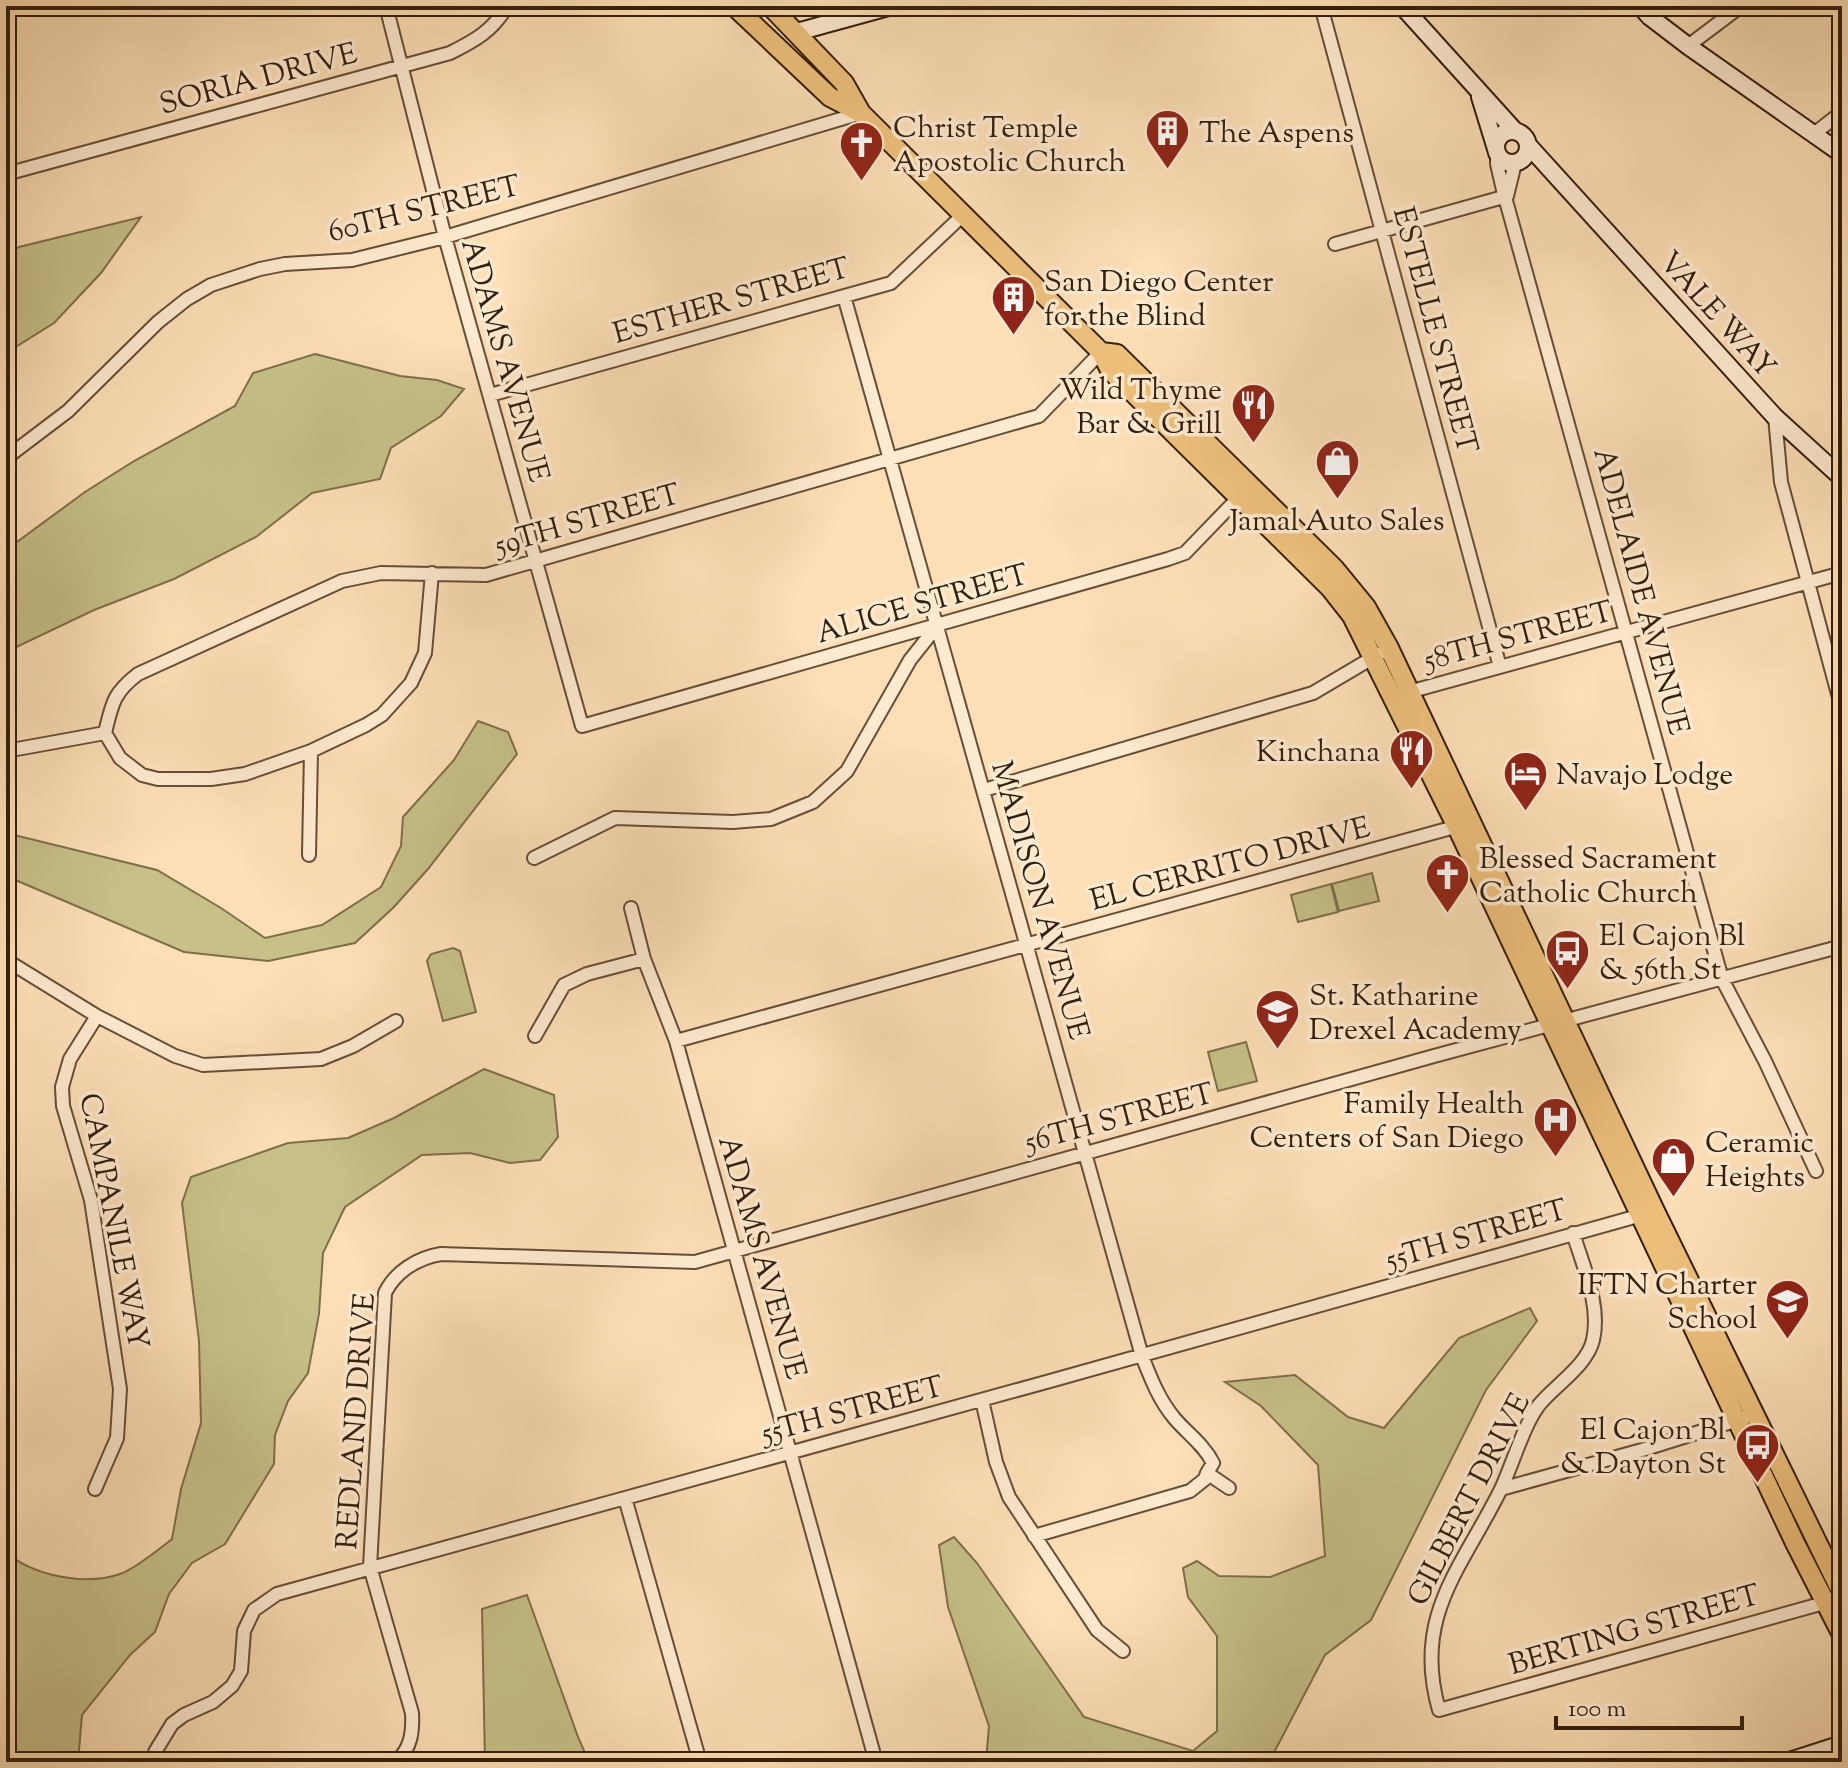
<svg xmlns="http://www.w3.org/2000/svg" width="1848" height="1768" font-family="'Sorts Mill Goudy',serif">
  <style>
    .green { fill: #c7c089; stroke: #7e6f4a; stroke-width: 2 }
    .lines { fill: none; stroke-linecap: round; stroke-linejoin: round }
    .street-casing { stroke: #664e37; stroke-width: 16 }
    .secondary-casing { stroke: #341e0c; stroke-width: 20 }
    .primary-casing { stroke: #341e0c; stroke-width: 22 }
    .street { stroke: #feead0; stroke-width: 12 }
    .secondary { stroke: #feead0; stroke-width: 16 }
    .primary { stroke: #eec07c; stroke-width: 18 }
    .labels { text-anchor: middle; stroke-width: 7; stroke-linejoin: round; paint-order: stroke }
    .street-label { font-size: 30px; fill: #341e0c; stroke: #feead0 }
    .poi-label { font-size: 30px; fill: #341e0c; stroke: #feead0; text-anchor: start }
  </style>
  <rect width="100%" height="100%" fill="#fddfb7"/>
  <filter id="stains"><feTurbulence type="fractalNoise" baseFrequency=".0025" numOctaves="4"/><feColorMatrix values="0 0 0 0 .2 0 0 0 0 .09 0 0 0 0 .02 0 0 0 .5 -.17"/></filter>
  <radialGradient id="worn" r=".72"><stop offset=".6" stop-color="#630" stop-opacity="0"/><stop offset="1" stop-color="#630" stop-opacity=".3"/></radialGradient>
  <path class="green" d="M141,217l-40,56 -47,50 -48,30v-99l13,-7z
    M315,354l85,22 37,4 27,9 -23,27 -50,32 -11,31 -68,14 -56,44 -82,42 -80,31 -88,42v-102l79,-58 49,-31 101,-55 18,-33z
    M478,721l30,11 9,22 -89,115 -34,38 -39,36 -87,18 -84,-9 -178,-76v-43l151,37 64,38 44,30 57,-13 59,-38 20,-41 2,-29 51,-57z
    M1372,873l7,28 -40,10 -7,-27z
    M1331,884l7,28 -40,10 -7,-27z
    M453,948l7,3 16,61 -33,9 -16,-60 4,-7z
    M1246,1042l11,39 -39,10 -10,-39z
    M484,1069l70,26 4,42 -18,23 -30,3 -40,-10 -48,2 -77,52 -22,46 -4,61 -11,59 -20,28 -13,34 -1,29 -49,80 -33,19 -23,31 -14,38 -25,23 -48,60 -4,47h-72v-210c27,24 79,34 114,22 15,-5 39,-25 52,-35l9,-50 20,-66 -2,-82 -17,-138 9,-26 97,-34 60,-5 46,-20z
    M1530,1308l7,13 -51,69 -115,230 -46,35 -56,107h-283l3,-36 -41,-119 -9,-62 15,-8 23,26 107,154 109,34 24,-20v-95l-29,-39 -5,-29 14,-7 22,15 51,1 55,-21 -7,-91 -57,-59 -36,-24 70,-7 53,42 36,11 75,-90z
    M527,1595l51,142 11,25h-104l-3,-153z"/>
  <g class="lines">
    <defs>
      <path id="street" d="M386,6l59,231 137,489 586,-167 17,-6 58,-60
        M1321,6l179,661
        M1688,46l53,-40
        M1815,133l27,-21
        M1497,154v10l6,26 219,789 43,82 51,110
        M6,174l444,-121c24,-12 43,-22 57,-47
        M1507,196l8,-33
        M1335,244l172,-48
        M844,296l298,1060c9,23 17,44 33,63 13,15 29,26 38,44l-6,10 22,15
        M490,395l401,-112 72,-68
        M1775,417l6,65 61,227
        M6,458l62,-47 90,-89 29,-23 24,-14 49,-16 25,-5 67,-4 93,-23 416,-124
        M1405,693l437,-120
        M105,733c7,-29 8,-40 33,-59l204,-93 39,-8 105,2 553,-159 62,-64
        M105,733l15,25 22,17 16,4h53l34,-5 66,-23 55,-26 16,-10 29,-32 14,-30 7,-80
        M6,751l99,-18
        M984,790l329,-97 66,-39
        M309,855l2,-104
        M534,858l81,-40 118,4 38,-3 42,-17 34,-31 63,-111 27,-34
        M631,908l13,51 32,82 200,721
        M6,960l91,56 78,40 28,9 118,-6 32,-13 43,-25
        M535,1036l29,-51 23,-11 57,-15
        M676,1041l786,-216
        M1573,1233c10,33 28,72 20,107 -6,26 -39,46 -54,65 -15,19 -27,61 -38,84 -39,79 -89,127 -62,221l403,-112
        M982,1400l14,62 13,35 88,133 26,21
        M95,1489l22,-51 3,-49 -29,-189 -28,-94 -1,-19 8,-28 27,-43
        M1501,1489l141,-39 102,-32
        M625,1498l75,264
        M1034,1536l156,-45 15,-12 2,-6
        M155,1762v-10l17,-28 12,-9 29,-13 19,-16 9,-15 3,-40 10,-21 23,-16 773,-213 595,-167
        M396,1762c15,-14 17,-29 16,-49l-42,-146 15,-274c10,-21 32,-35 56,-39l254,8 739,-206 408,-110"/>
      <path id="secondary" d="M1402,6l113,125
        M1640,6l10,11 38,29 154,108
        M797,32l95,-26
        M1480,97l16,52
        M1496 147a16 16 0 1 1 32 0a16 16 0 1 1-32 0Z
        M1528,145l247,272 67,61
        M1786,1762l56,-18"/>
      <path id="primary" d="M734,6l96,91 31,16
        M770,6l74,77 17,30 240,239 9,18 220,218 22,28 105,211 338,716 47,92
        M6,7l3,-1
        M1101,352l16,2 217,214 32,39 23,41 266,563 187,382"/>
    </defs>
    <use href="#street" class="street-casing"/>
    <use href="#secondary" class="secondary-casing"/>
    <use href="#primary" class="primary-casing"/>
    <use href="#street" class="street"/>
    <use href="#secondary" class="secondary"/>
    <use href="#primary" class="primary"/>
  </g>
  <defs>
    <symbol id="building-pin" viewBox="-11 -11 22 30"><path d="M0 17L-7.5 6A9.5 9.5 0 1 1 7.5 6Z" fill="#8f2418" stroke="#feead0"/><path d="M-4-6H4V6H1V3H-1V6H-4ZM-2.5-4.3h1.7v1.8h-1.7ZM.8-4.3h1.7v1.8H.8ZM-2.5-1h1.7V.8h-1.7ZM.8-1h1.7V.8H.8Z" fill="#fff"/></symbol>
    <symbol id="church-pin" viewBox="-11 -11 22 30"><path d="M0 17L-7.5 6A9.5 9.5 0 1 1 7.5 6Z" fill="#8f2418" stroke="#feead0"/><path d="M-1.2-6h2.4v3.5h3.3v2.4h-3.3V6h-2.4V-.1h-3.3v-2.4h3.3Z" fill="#fff"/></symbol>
    <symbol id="restaurant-pin" viewBox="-11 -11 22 30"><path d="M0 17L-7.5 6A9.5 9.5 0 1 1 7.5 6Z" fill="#8f2418" stroke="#feead0"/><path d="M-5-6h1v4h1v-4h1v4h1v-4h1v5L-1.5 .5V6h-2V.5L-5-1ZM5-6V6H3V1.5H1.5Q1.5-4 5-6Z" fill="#fff"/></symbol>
    <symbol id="shop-pin" viewBox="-11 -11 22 30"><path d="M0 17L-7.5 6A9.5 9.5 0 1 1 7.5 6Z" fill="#8f2418" stroke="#feead0"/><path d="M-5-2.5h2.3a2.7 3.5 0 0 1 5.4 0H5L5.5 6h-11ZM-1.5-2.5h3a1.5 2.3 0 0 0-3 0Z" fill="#fff"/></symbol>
    <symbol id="hotel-pin" viewBox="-11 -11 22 30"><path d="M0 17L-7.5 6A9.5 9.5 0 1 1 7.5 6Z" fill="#8f2418" stroke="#feead0"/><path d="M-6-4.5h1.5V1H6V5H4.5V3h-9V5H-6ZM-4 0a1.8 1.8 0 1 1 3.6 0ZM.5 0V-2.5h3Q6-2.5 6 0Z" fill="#fff"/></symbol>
    <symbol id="bus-pin" viewBox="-11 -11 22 30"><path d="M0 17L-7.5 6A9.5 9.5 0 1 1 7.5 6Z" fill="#8f2418" stroke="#feead0"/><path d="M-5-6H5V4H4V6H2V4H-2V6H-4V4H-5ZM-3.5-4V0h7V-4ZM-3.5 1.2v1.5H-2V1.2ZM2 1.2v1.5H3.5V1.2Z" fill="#fff"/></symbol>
    <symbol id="school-pin" viewBox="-11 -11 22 30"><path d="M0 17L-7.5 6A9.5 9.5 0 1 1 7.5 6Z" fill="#8f2418" stroke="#feead0"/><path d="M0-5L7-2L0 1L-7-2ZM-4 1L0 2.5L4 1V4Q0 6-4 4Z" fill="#fff"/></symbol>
    <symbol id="hospital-pin" viewBox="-11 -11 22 30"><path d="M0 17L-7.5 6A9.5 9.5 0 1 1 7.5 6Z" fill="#8f2418" stroke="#feead0"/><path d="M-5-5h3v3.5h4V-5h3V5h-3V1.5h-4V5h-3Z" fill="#fff"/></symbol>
  </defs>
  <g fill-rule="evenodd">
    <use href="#building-pin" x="1142" y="106" width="51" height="69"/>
    <use href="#church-pin" x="836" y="118" width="51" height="69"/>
    <use href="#building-pin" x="988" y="272" width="51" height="69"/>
    <use href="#restaurant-pin" x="1228" y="380" width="51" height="69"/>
    <use href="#shop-pin" x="1312" y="436" width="51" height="69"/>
    <use href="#restaurant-pin" x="1386" y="726" width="51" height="69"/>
    <use href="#hotel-pin" x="1500" y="748" width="51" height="69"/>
    <use href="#church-pin" x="1422" y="850" width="51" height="69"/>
    <use href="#bus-pin" x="1542" y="926" width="51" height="69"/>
    <use href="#school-pin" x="1252" y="986" width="51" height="69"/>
    <use href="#hospital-pin" x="1530" y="1094" width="51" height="69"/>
    <use href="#shop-pin" x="1648" y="1134" width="51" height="69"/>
    <use href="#school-pin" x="1762" y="1276" width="51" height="69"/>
    <use href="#bus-pin" x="1732" y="1420" width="51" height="69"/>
  </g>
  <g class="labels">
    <g class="street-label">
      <text transform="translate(258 78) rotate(-15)" y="10">SORIA DRIVE</text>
      <text transform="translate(424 208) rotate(-14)" y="10">60TH STREET</text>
      <text transform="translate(731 300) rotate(-16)" y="10">ESTHER STREET</text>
      <text transform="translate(1718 314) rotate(48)" y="10">VALE WAY</text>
      <text transform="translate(1436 330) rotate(75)" y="10">ESTELLE STREET</text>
      <text transform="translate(506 360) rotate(74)" y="10">ADAMS AVENUE</text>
      <text transform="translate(587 519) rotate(-16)" y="10">59TH STREET</text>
      <text transform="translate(1642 591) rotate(75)" y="10">ADELAIDE AVENUE</text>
      <text transform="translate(922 603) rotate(-16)" y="10">ALICE STREET</text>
      <text transform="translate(1518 635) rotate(-15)" y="10">58TH STREET</text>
      <text transform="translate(1230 863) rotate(-15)" y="10">EL CERRITO DRIVE</text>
      <text transform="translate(1041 900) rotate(74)" y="10">MADISON AVENUE</text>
      <text transform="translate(1119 1117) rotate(-15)" y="10">56TH STREET</text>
      <text transform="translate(115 1221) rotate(79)" y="10">CAMPANILE WAY</text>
      <text transform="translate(1476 1234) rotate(-16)" y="10">55TH STREET</text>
      <text transform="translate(763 1257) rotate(74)" y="10">ADAMS AVENUE</text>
      <text transform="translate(852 1409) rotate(-15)" y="10">55TH STREET</text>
      <text transform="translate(355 1421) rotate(-86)" y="10">REDLAND DRIVE</text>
      <text transform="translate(1468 1499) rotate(-63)" y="10">GILBERT DRIVE</text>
      <text transform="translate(1634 1629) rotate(-16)" y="10">BERTING STREET</text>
    </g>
    <g class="poi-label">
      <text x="893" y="137">Christ Temple<tspan x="893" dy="34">Apostolic Church</tspan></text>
      <text x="1199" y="142">The Aspens</text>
      <text x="1044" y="291">San Diego Center<tspan x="1044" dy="34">for the Blind</tspan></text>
      <text x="1222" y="399" text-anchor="end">Wild Thyme<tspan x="1222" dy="34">Bar &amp; Grill</tspan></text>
      <text x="1337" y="530" text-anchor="middle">Jamal Auto Sales</text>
      <text x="1380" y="761" text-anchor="end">Kinchana</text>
      <text x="1556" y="784">Navajo Lodge</text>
      <text x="1479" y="868">Blessed Sacrament<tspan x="1479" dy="34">Catholic Church</tspan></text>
      <text x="1599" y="945">El Cajon Bl<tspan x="1599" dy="34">&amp; 56th St</tspan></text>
      <text x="1309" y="1005">St. Katharine<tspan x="1309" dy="34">Drexel Academy</tspan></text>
      <text x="1524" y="1113" text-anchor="end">Family Health<tspan x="1524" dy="34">Centers of San Diego</tspan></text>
      <text x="1705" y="1152">Ceramic<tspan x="1705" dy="34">Heights</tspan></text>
      <text x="1757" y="1294" text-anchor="end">IFTN Charter<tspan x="1757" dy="34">School</tspan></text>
      <text x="1726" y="1439" text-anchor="end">El Cajon Bl<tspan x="1726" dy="34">&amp; Dayton St</tspan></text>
    </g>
  </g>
  <rect width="1848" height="1768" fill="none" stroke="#fddfb7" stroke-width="32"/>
  <rect x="8" y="8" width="1832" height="1752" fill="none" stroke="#341e0c" stroke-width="4"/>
  <rect x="16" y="16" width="1816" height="1736" fill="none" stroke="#341e0c" stroke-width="2"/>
  <path d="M1556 1716v12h186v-12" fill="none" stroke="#341e0c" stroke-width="4"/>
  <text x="1568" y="1716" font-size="24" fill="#341e0c" stroke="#feead0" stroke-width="6" paint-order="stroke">100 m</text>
  <rect width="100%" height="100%" filter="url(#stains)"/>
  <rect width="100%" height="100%" fill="url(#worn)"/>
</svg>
